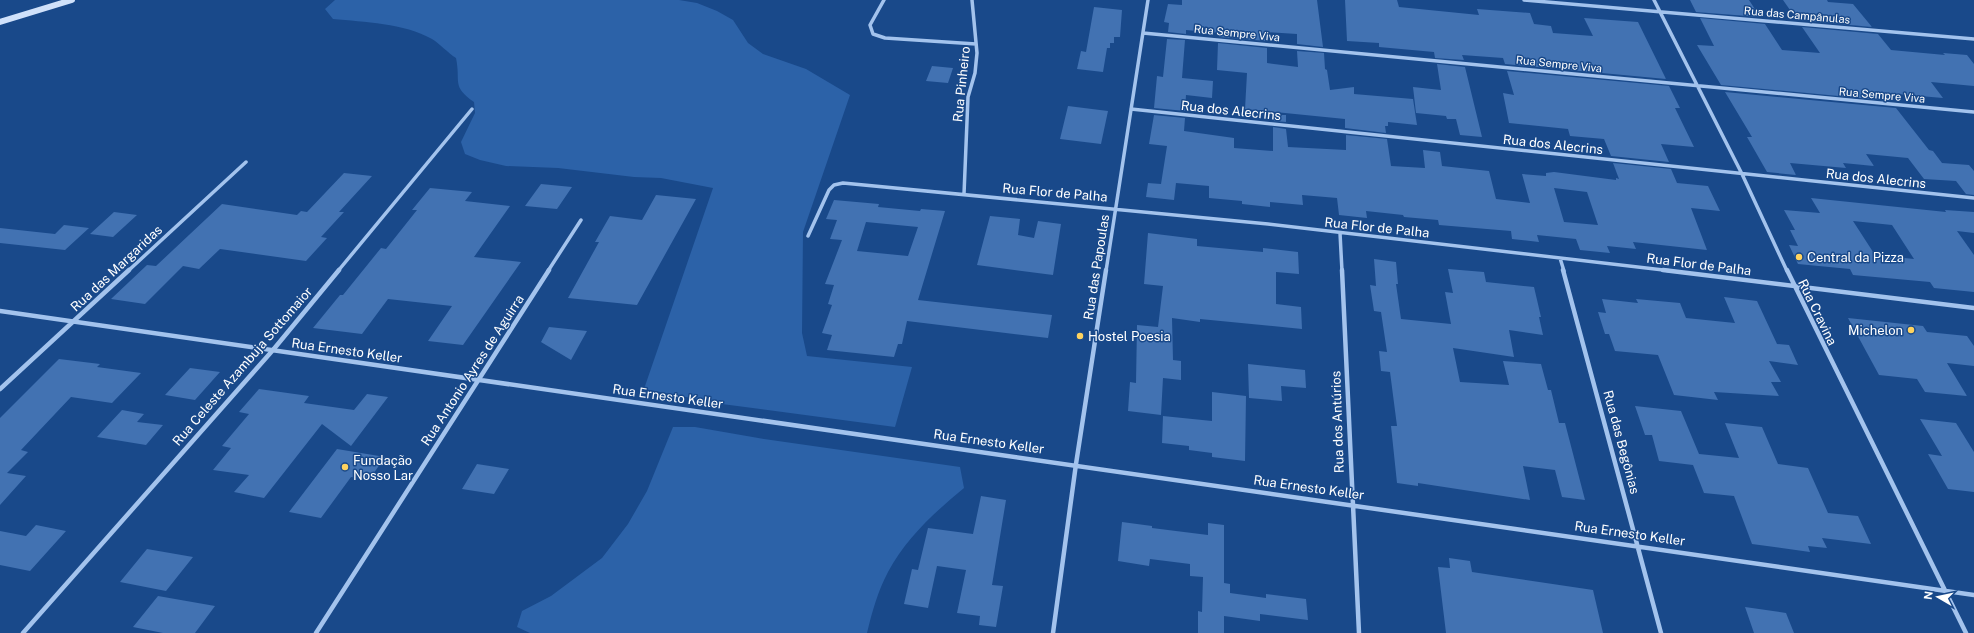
<svg xmlns="http://www.w3.org/2000/svg" width="1974" height="633" font-family="'Public Sans',sans-serif">
  <style>
    .green { fill: #2c62a8 }
    .building { fill: #4272b2; fill-rule: evenodd }
    .lines { fill: none; stroke-linecap: round; stroke-linejoin: round }
    .street-far1 { stroke: #a3c3ed; stroke-width: 3.5 }
    .street { stroke: #a3c3ed; stroke-width: 4.5 }
    .secondary { stroke: #d0e1fa; stroke-width: 6 }
    .poi-dot { fill: #ffd35f; stroke: #19498a; stroke-width: 1.5 }
    .labels { text-anchor: middle; stroke-width: 3; stroke-linejoin: round; paint-order: stroke }
    .far-street-label { font-size: 11px; fill: #fff; stroke: #19498a }
    .street-label { font-size: 13px; fill: #fff; stroke: #19498a }
    .poi-label { font-size: 13px; fill: #fff; stroke: #19498a; text-anchor: start }
  </style>
  <rect width="100%" height="100%" fill="#19498a"/>
  <path class="green" d="M335,0h344l18,3 20,8 16,9 15,23 15,11 43,15 44,26 -47,137 -1,101 5,23 105,11 -17,60 -173,-23 -78,-15 69,-201 -52,-10 -27,-1 -76,-9 -52,-2 -26,-6 -15,-6 -4,-12 14,-29 -1,-11c-23,-16 -13,-20 -18,-44 -8,-5 -17,-15 -24,-19 -28,-16 -68,-17 -99,-20l-8,-10z
    M673,427h22l69,12 196,28 4,21c-29,24 -58,50 -76,84 -10,19 -16,40 -21,61h-337l-13,-6 5,-16 29,-15 51,-38 26,-34 19,-33z"/>
  <path class="building" d="M1182,0h135l6,47 -26,-3v-10l-31,-2v9l-47,-4v-4l-33,-3v4l-18,-2 1,-9 -5,-1 4,-18 14,1z
    M1345,0h52l2,7 80,8 -2,-6 53,4 4,11 17,2 2,7 40,3 -9,-18 54,4 28,57 -161,-15 -2,-6 -41,-3 2,5 -29,-2 -1,-6 -55,-5v-4l-32,-2z
    M1690,0h59l11,17 -64,-5z
    M1783,0h44l1,2 25,2 19,23 -75,-7z
    M1094,7l28,3 -2,27h-6v6h-4v5h-3l-4,24 -26,-3 4,-18 5,1z
    M1700,18l65,6 17,26 38,3 -18,-26 76,7 13,16 54,5 -2,-2 24,2 7,9v22l-43,-4 12,16 -58,-5 6,8 -170,-16 -24,-40 17,1z
    M1167,39l18,1 -3,38 31,3 -1,17 -26,-3 -1,16 -31,-3 3,-32 6,1z
    M1218,43l49,5v15l31,4 -1,-16 27,2 1,16 2,1 3,20 24,-3v7l59,5 4,26 -29,-3v4h-3l1,7 -41,-5v-9l-100,-10 2,-36 -30,-3z
    M1437,64l28,3 17,70 -22,-2 -4,-16h-9l-1,-3 -30,-3 -3,-26 28,3z
    M932,66l21,2 -5,15 -22,-2z
    M1507,71l162,15 11,22h-5l19,39 -33,-3 8,18 -58,-6 -7,-17 -34,-3 -2,-7 -59,-6 -6,-30 11,2z
    M1725,92l171,16 33,42 4,1 9,12 27,2 5,6v24l-8,-1 -10,-13 -32,-2 -16,-21 -42,-4 8,12 -31,-3 3,5 -56,-5 6,12 -29,-3 -20,-35h5z
    M1068,106l40,5 -7,33 -41,-5z
    M1154,115l31,3 -1,13 50,7v10l39,3v-24l13,2 2,18 58,3v-15l41,4 4,27 34,2 -2,-18 17,2 2,14 47,5 7,28 34,4 -8,-29 24,2v-3l8,-1 62,8v-2l3,1 -6,-16 58,6 6,14 31,3 12,25 -29,-3 16,42 -74,-8 3,7 -29,-3 3,7 -30,-3 -4,-11 -39,-4 2,7 -27,-3 -1,-8 -72,-6 -1,-5 -34,-3 -1,-2 -37,-4 1,7 -28,-3 -2,-17 -35,-3 1,10 -33,-3v5l-28,-3v-3l-33,-3v-12l-33,-3 -2,17 -28,-3 2,-14 13,1 6,-38 -18,-2zM1554,188l33,4 11,33 -34,-3z
    M1273,115h13v7l-13,-1z
    M344,173l28,3 -33,36h5l-23,25 6,1 -21,23 -86,-12 -21,20 -16,-3 -38,38 -34,-5 36,-34 9,1 66,-62 75,11 4,-4 6,1z
    M541,184l31,3 -15,22 -32,-3z
    M430,188l42,4 -7,9 45,5 -36,51 47,5 -58,83 -35,-4 24,-35 -64,-7 -26,35 -49,-6 27,-33h3l38,-47 5,1 31,-39h-5z
    M656,195l40,4 -59,106 -69,-7 31,-56h-4l15,-26 32,4z
    M1811,198l135,14 -1,-2 29,2v21l-17,-2 17,24v37l-40,-4 -4,-6 -77,-7 -3,-6 -52,-5 -9,-19 9,1 -8,-16h5l-11,-20 36,3zM1853,221l39,4 22,34 -39,-4z
    M834,200l45,4 -1,3 42,4 1,-2 24,2 -27,89 134,15 -4,23 -141,-17 -5,23h-4l-4,13 -67,-7 5,-15 -10,-2 10,-28 -4,-1 6,-19 -9,-1 17,-44 -12,-1 7,-19 -11,-1zM866,222l52,5 -10,29 -51,-5z
    M114,212l23,3 -24,22 -23,-3z
    M990,216l30,3 -2,16 16,3 4,-17 23,3 -8,51 -76,-10z
    M64,225l25,3 -24,22 -65,-7v-15l55,6z
    M1148,233l49,6v7l66,6v-4l35,4 1,22 -23,-2v32l25,3 1,22 -102,-10v3l-28,-4 1,42 8,1v19l-18,-2 -2,37 -33,-4 2,-29 6,1 1,-58 21,2 5,-41 -19,-2z
    M1374,259l22,3 2,22h-2l5,35 50,5 -6,-32 8,1 -5,-24 36,3 2,10 48,5 7,30h-2l4,18 -34,-5 5,27 -61,-9 7,34 49,3 -6,-24 38,3 7,26h3l8,33h6l20,77 -23,-3 -7,-27 -32,-4 7,34 -112,-17v3l-21,-3 -6,-57h6l-7,-54 -9,-1 -2,-20 8,1 -6,-40 -7,-1 -4,-26 6,1z
    M1724,297l33,4 20,43 12,1 9,20 -29,-4 12,21h-10l8,14 -65,-4 4,8 -44,-5 -16,-40 -43,-4 -6,-17h-4l-7,-22 8,1 -4,-14 36,4 -2,-4 44,4 6,15 49,5z
    M1848,318l75,8 4,6 40,4 7,10v20l-27,-3 20,33 -42,-4 -8,-13 -38,-4z
    M549,327l38,4 -16,29 -30,-18z
    M59,359l41,5 -3,3 44,6 -29,30 -41,-6 -50,53 7,2 -21,21 19,3 -26,29v-87z
    M1248,364l57,6 1,18 -25,-2 1,15 -33,-3z
    M190,368l30,4 -25,28 -30,-5z
    M259,389l50,7 -5,7 50,7 13,-16 21,3 -37,49 -29,-22 -58,74 -30,-6 15,-17 -36,-5 18,-22 -9,-2 27,-32 -10,-2z
    M1212,392l34,4 -1,65 -33,-4v-4l-23,-3v-4l-27,-3 1,-27 49,5z
    M1635,406l46,5 18,43 40,4 -14,-35 37,4 16,37 30,4 20,45 30,3 13,28 -49,-6 5,10 -19,-2 2,6 -58,-8 -18,-48 -30,-3 -11,-28 -34,-4 -7,-26h-7z
    M122,410l22,4 -7,8 26,3 -17,20 -49,-8z
    M1920,419l36,4 18,29v40l-26,-3 -20,-35 14,2z
    M337,449l48,8 -16,23 -18,-3 -30,41 -32,-6z
    M477,464l32,5 -15,25 -32,-5z
    M981,496l25,4 -14,85 11,1 -7,41 -17,-2 1,-9 -23,-3 9,-43 -29,-4 -9,42 -24,-4 8,-35 6,1 10,-42 45,6z
    M1122,522l30,4v2l56,7v-12l16,2v58l6,1v9l36,5v-4l40,5 2,21 -48,-6v7l-36,-5v17h-26v-22l4,1 1,-35 -13,-1v-12l-40,-5 -1,7 -31,-5z
    M36,525l30,6 -36,40 -30,-6v-34l26,5z
    M147,549l46,8 -27,34 -46,-9z
    M1449,558l21,3 2,11 121,18 10,43h-157l-8,-66 12,1z
    M158,596l57,10 -20,27h-32l-30,-6z
    M1745,607l41,6 8,20h-40z"/>
  <g class="lines">
    <path class="street-far1" d="M884,0l-14,25 3,9 12,4 91,6
      M1524,0l450,39
      M1654,0l88,174 45,97
      M1143,33l831,79
      M1131,109l843,89
      M964,194l4,-97 7,-24 2,-20 -5,-53
      M1340,233l2,38
      M808,236l21,-46 5,-5 9,-2 425,41 404,47
      M1560,258l4,13
      M128,271l118,-109
      M338,271l134,-162
      M548,271l33,-51
      M1106,271l42,-271"/>
    <path class="street" d="M1342,270l17,363
      M1563,270l98,363
      M1663,270l311,38
      M1787,270l179,363
      M0,311l1974,284
      M0,389l129,-119
      M23,633l250,-283 66,-80
      M316,633l233,-363
      M1053,633l23,-169 30,-194"/>
    <path class="secondary" d="M0,22l72,-22"/>
  </g>
  <g class="poi-dot">
    <circle cx="1799" cy="257" r="4"/>
    <circle cx="1911" cy="330" r="4"/>
    <circle cx="1080" cy="336" r="4"/>
    <circle cx="345" cy="467" r="4"/>
  </g>
  <g class="labels">
    <g class="far-street-label">
      <text transform="translate(1797 15) rotate(5)" y="4">Rua das Campânulas</text>
      <text transform="translate(1237 33) rotate(6)" y="4">Rua Sempre Viva</text>
      <text transform="translate(1559 64) rotate(6)" y="4">Rua Sempre Viva</text>
      <text transform="translate(1882 95) rotate(5)" y="4">Rua Sempre Viva</text>
    </g>
    <g class="street-label">
      <text transform="translate(961 84) rotate(-84)" y="5">Rua Pinheiro</text>
      <text transform="translate(1231 110) rotate(6)" y="5">Rua dos Alecrins</text>
      <text transform="translate(1553 144) rotate(6)" y="5">Rua dos Alecrins</text>
      <text transform="translate(1876 178) rotate(6)" y="5">Rua dos Alecrins</text>
      <text transform="translate(1055 192) rotate(5)" y="5">Rua Flor de Palha</text>
      <text transform="translate(1377 227) rotate(6)" y="5">Rua Flor de Palha</text>
      <text transform="translate(1699 264) rotate(7)" y="5">Rua Flor de Palha</text>
      <text transform="translate(1096 267) rotate(-81)" y="5">Rua das Papoulas</text>
      <text transform="translate(116 268) rotate(-43)" y="5">Rua das Margaridas</text>
      <text transform="translate(1818 312) rotate(64)" y="5">Rua Cravina</text>
      <text transform="translate(347 350) rotate(8)" y="5">Rua Ernesto Keller</text>
      <text transform="translate(242 366) rotate(-49)" y="5">Rua Celeste Azambuja Sottomaior</text>
      <text transform="translate(472 370) rotate(-57)" y="5">Rua Antonio Ayres de Aguirra</text>
      <text transform="translate(668 396) rotate(8)" y="5">Rua Ernesto Keller</text>
      <text transform="translate(1337 422) rotate(-92)" y="5">Rua dos Antúrios</text>
      <text transform="translate(989 441) rotate(8)" y="5">Rua Ernesto Keller</text>
      <text transform="translate(1622 442) rotate(75)" y="5">Rua das Begônias</text>
      <text transform="translate(1309 487) rotate(8)" y="5">Rua Ernesto Keller</text>
      <text transform="translate(1630 533) rotate(8)" y="5">Rua Ernesto Keller</text>
    </g>
    <g class="poi-label">
      <text x="1807" y="262">Central da Pizza</text>
      <text x="1903" y="335" text-anchor="end">Michelon</text>
      <text x="1088" y="341">Hostel Poesia</text>
      <text x="353" y="465">Fundação<tspan x="353" dy="15">Nosso Lar</tspan></text>
    </g>
  </g>
  <g transform="translate(1938 597) rotate(279)" stroke="#19498a" stroke-width="3" paint-order="stroke">
  <path d="M0-3L7 15L0 10L-7 15Z" fill="#ffffff"/>
  <text y="-6" font-size="11" font-weight="bold" text-anchor="middle" fill="#ffffff">N</text>
  </g>
</svg>
